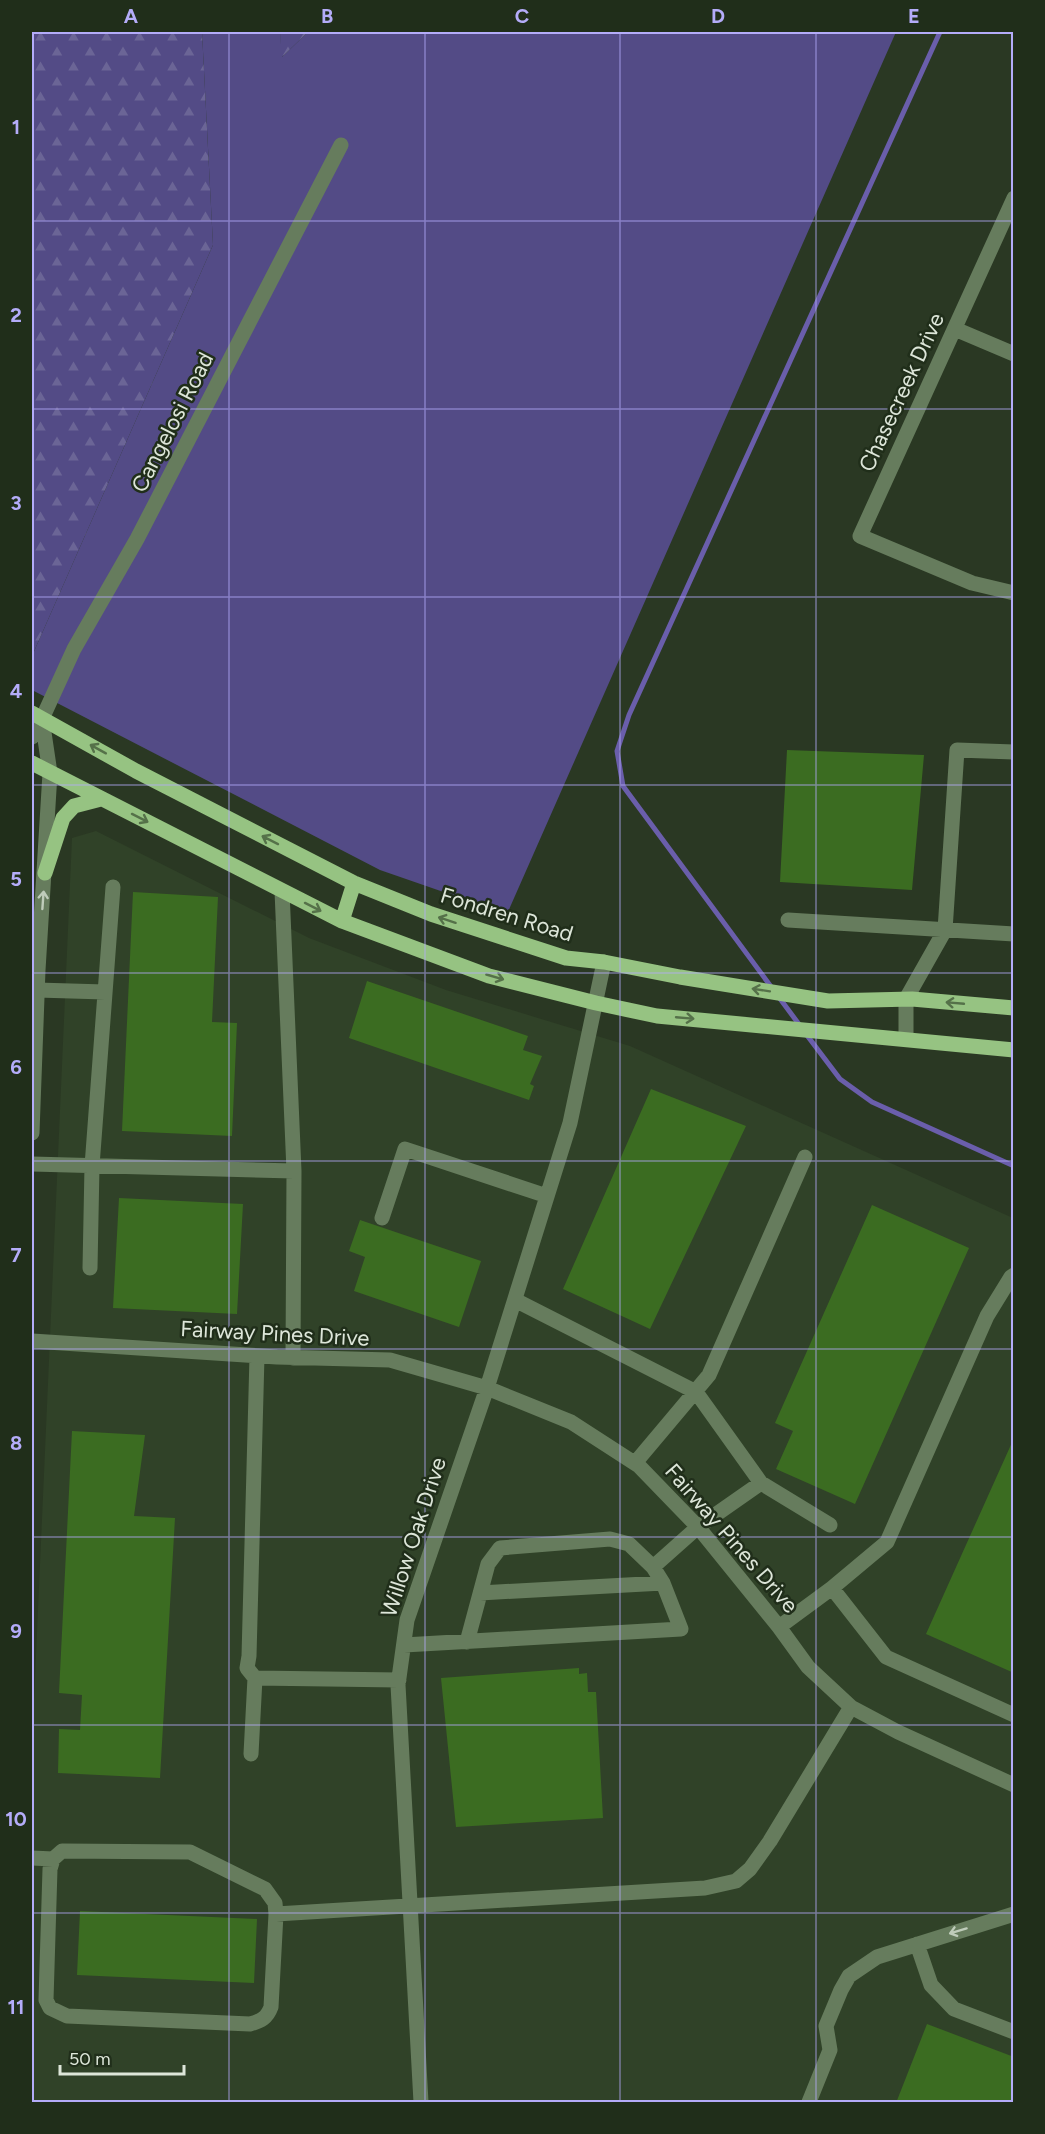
<svg xmlns="http://www.w3.org/2000/svg" width="1045" height="2134" font-family="Figtree,sans-serif">
  <style>
    .built { fill: #304228 }
    .grass { fill: #534b86 }
    .forest { fill: url(#forest-firs) }
    .lines { fill: none; stroke-linecap: round; stroke-linejoin: round }
    .stream { stroke: #6a5eab; stroke-width: 5 }
    .building { fill: #3b6c21 }
    .minor { stroke: #667c5d; stroke-width: 15 }
    .major { stroke: #96c382; stroke-width: 15 }
    .oneway { stroke: #557149 }
    .oneway2 { stroke: #bfccba }
    .grid { fill: none; stroke: #b4acf9; stroke-width: 1.5; stroke-opacity: 0.55 }
    .labels { text-anchor: middle; stroke-width: 5; stroke-linejoin: round; paint-order: stroke }
    .street-label { font-size: 22px; fill: #dde6d9; stroke: #202e1a }
    .neatline { fill: none; stroke: #b4acf9; stroke-width: 2 }
    .grid-label { font-size: 20px; text-anchor: middle; font-weight: bold; fill: #b4acf9 }
  </style>
  <defs>
    <pattern id="forest-firs" width="22" height="20" patternUnits="userSpaceOnUse" patternTransform="scale(1.5)"><rect width="22" height="20" fill="#534b86"/><path d="M5 1l3.5 6h-7zM16 11l3.5 6h-7z" fill="#6b6596"/></pattern>
  </defs>
  <rect width="100%" height="100%" fill="#2a3823"/>
  <path class="built" d="M96,831l213,107 137,52 184,56 383,172v884h-981v-356l40,-908z"/>
  <path class="grass" d="M202,32h78l2,25 26,-25h588l-389,882 -127,-44 -348,-180v-34l181,-411z"/>
  <path class="forest" d="M32,32h170l11,213 -181,411z
    M280,32h28l-27,26z"/>
  <g class="lines">
    <path class="stream" d="M772,988l-149,-202 -6,-35 12,-36 311,-683
      M778,996l23,31
      M806,1034l34,45 32,23 142,64"/>
  </g>
  <path class="building" d="M787,750l137,5 -12,135 -132,-8z
    M133,892l85,5 -6,125 25,1 -5,113 -110,-5z
    M367,981l161,55 -5,14 19,6 -12,28 4,2 -5,14 -180,-62z
    M651,1089l95,37 -96,203 -87,-40z
    M119,1198l124,6 -6,110 -124,-6z
    M872,1205l97,43 -114,256 -79,-35 17,-38 -18,-8z
    M360,1220l121,41 -22,66 -105,-36 11,-34 -16,-6z
    M72,1431l73,4 -11,81 41,2 -15,260 -102,-5 1,-44 21,1 2,-35 -23,-2z
    M1014,1438v235l-88,-39z
    M579,1668v6l8,-1 1,19h8l7,126 -147,9 -15,-149z
    M80,1911l177,8 -3,64 -177,-8z
    M927,2024l87,33v46h-118z"/>
  <g class="lines">
    <path class="minor" d="M1014,198l-154,338 112,47 42,10
      M955,329l59,25
      M32,737l10,-18 32,-70 63,-110 204,-394
      M282,891l12,280
      M788,920l226,14
      M37,990l68,2
      M906,1039v-40l39,-69 12,-180 57,2
      M32,1133l6,-163 12,-197 -8,-54
      M32,1164l262,7 -1,187
      M382,1218l23,-69 142,47
      M90,1268l2,-102 21,-279
      M515,1300l181,92 65,91 69,42
      M32,1341l245,16 113,3 97,28 84,34 68,44 59,61 81,100 29,40 43,40 47,25 116,53
      M635,1463l74,-88 96,-218
      M653,1567l45,-40 63,-44
      M832,1588l55,-46 100,-226 24,-39 3,-2
      M480,1593l183,-10
      M779,1627l53,-39 54,69 128,58
      M404,1645l277,-16 -18,-46 -10,-16 -24,-23 -19,-5 -110,9 -12,16 -21,78
      M255,1678l144,2
      M251,1754l4,-76 -8,-10 2,-12 8,-300
      M32,1858l21,1
      M276,1914l-1,-11 -10,-14 -75,-37 -128,-1 -9,8 -3,10 -4,131 4,8 17,8 183,8c11,-3 17,-6 21,-17l5,-93 429,-26 31,-7 14,-12 20,-28 81,-134
      M917,1944l14,41 23,24 60,23
      M421,2102l-23,-417 9,-65 80,-232 83,-265 34,-161
      M809,2102l21,-52 -4,-24 15,-36 8,-14 28,-19 137,-43"/>
    <path class="major" d="M32,713l104,58 218,112 77,31 135,44 38,4 76,15 148,24 84,-2 102,9
      M32,763l310,158 147,55 107,27 61,13 357,34
      M45,873l18,-55 11,-12 27,-7
      M342,921l12,-38"/>
  </g>
  <defs><path id="oneway-shaft" d="M-6 0H5M1.5-3L5.5 0L1.5 3" fill="none" stroke-width="1.6" stroke-linecap="round" stroke-linejoin="round" transform="scale(1.5)"/></defs>
  <g class="oneway">
    <use href="#oneway-shaft" transform="translate(98 749) rotate(-151)"/>
    <use href="#oneway-shaft" transform="translate(140 818) rotate(27)"/>
    <use href="#oneway-shaft" transform="translate(270 840) rotate(-153)"/>
    <use href="#oneway-shaft" transform="translate(313 907) rotate(27)"/>
    <use href="#oneway-shaft" transform="translate(447 920) rotate(-162)"/>
    <use href="#oneway-shaft" transform="translate(495 977) rotate(16)"/>
    <use href="#oneway-shaft" transform="translate(761 990) rotate(-171)"/>
    <use href="#oneway-shaft" transform="translate(955 1003) rotate(-175)"/>
    <use href="#oneway-shaft" transform="translate(685 1018) rotate(5)"/>
  </g>
  <g class="oneway2">
    <use href="#oneway-shaft" transform="translate(43 900) rotate(-86)"/>
    <use href="#oneway-shaft" transform="translate(958 1931) rotate(163)"/>
  </g>
  <path class="grid" d="M229,32v2070M425,32v2070M620,32v2070M816,32v2070M32,221h982M32,409h982M32,597h982M32,785h982M32,973h982M32,1161h982M32,1349h982M32,1537h982M32,1725h982M32,1913h982"/>
  <g class="labels">
    <g class="street-label">
      <text transform="translate(901 392) rotate(-65)" y="8">Chasecreek Drive</text>
      <text transform="translate(172 422) rotate(-63)" y="8">Cangelosi Road</text>
      <text transform="translate(507 914) rotate(17)" y="8">Fondren Road</text>
      <text transform="translate(275 1333) rotate(3)" y="8">Fairway Pines Drive</text>
      <text transform="translate(413 1537) rotate(-72)" y="8">Willow Oak Drive</text>
      <text transform="translate(732 1538) rotate(49)" y="8">Fairway Pines Drive</text>
    </g>
  </g>
  <rect width="1045" height="2134" fill="none" stroke="#202e1a" stroke-width="66"/>
  <path d="M60 2065v9h124v-9" fill="none" stroke="#dde6d9" stroke-width="3"/>
  <text x="69" y="2065" font-size="18" fill="#dde6d9" stroke="#202e1a" stroke-width="4.5" paint-order="stroke">50 m</text>
  <rect x="33" y="33" width="979" height="2068" class="neatline"/>
  <g class="grid-label">
    <text x="131" y="23">A</text>
    <text x="327" y="23">B</text>
    <text x="522" y="23">C</text>
    <text x="718" y="23">D</text>
    <text x="914" y="23">E</text>
    <text x="16" y="134">1</text>
    <text x="16" y="322">2</text>
    <text x="16" y="510">3</text>
    <text x="16" y="698">4</text>
    <text x="16" y="886">5</text>
    <text x="16" y="1074">6</text>
    <text x="16" y="1262">7</text>
    <text x="16" y="1450">8</text>
    <text x="16" y="1638">9</text>
    <text x="16" y="1826">10</text>
    <text x="16" y="2014">11</text>
  </g>
</svg>
